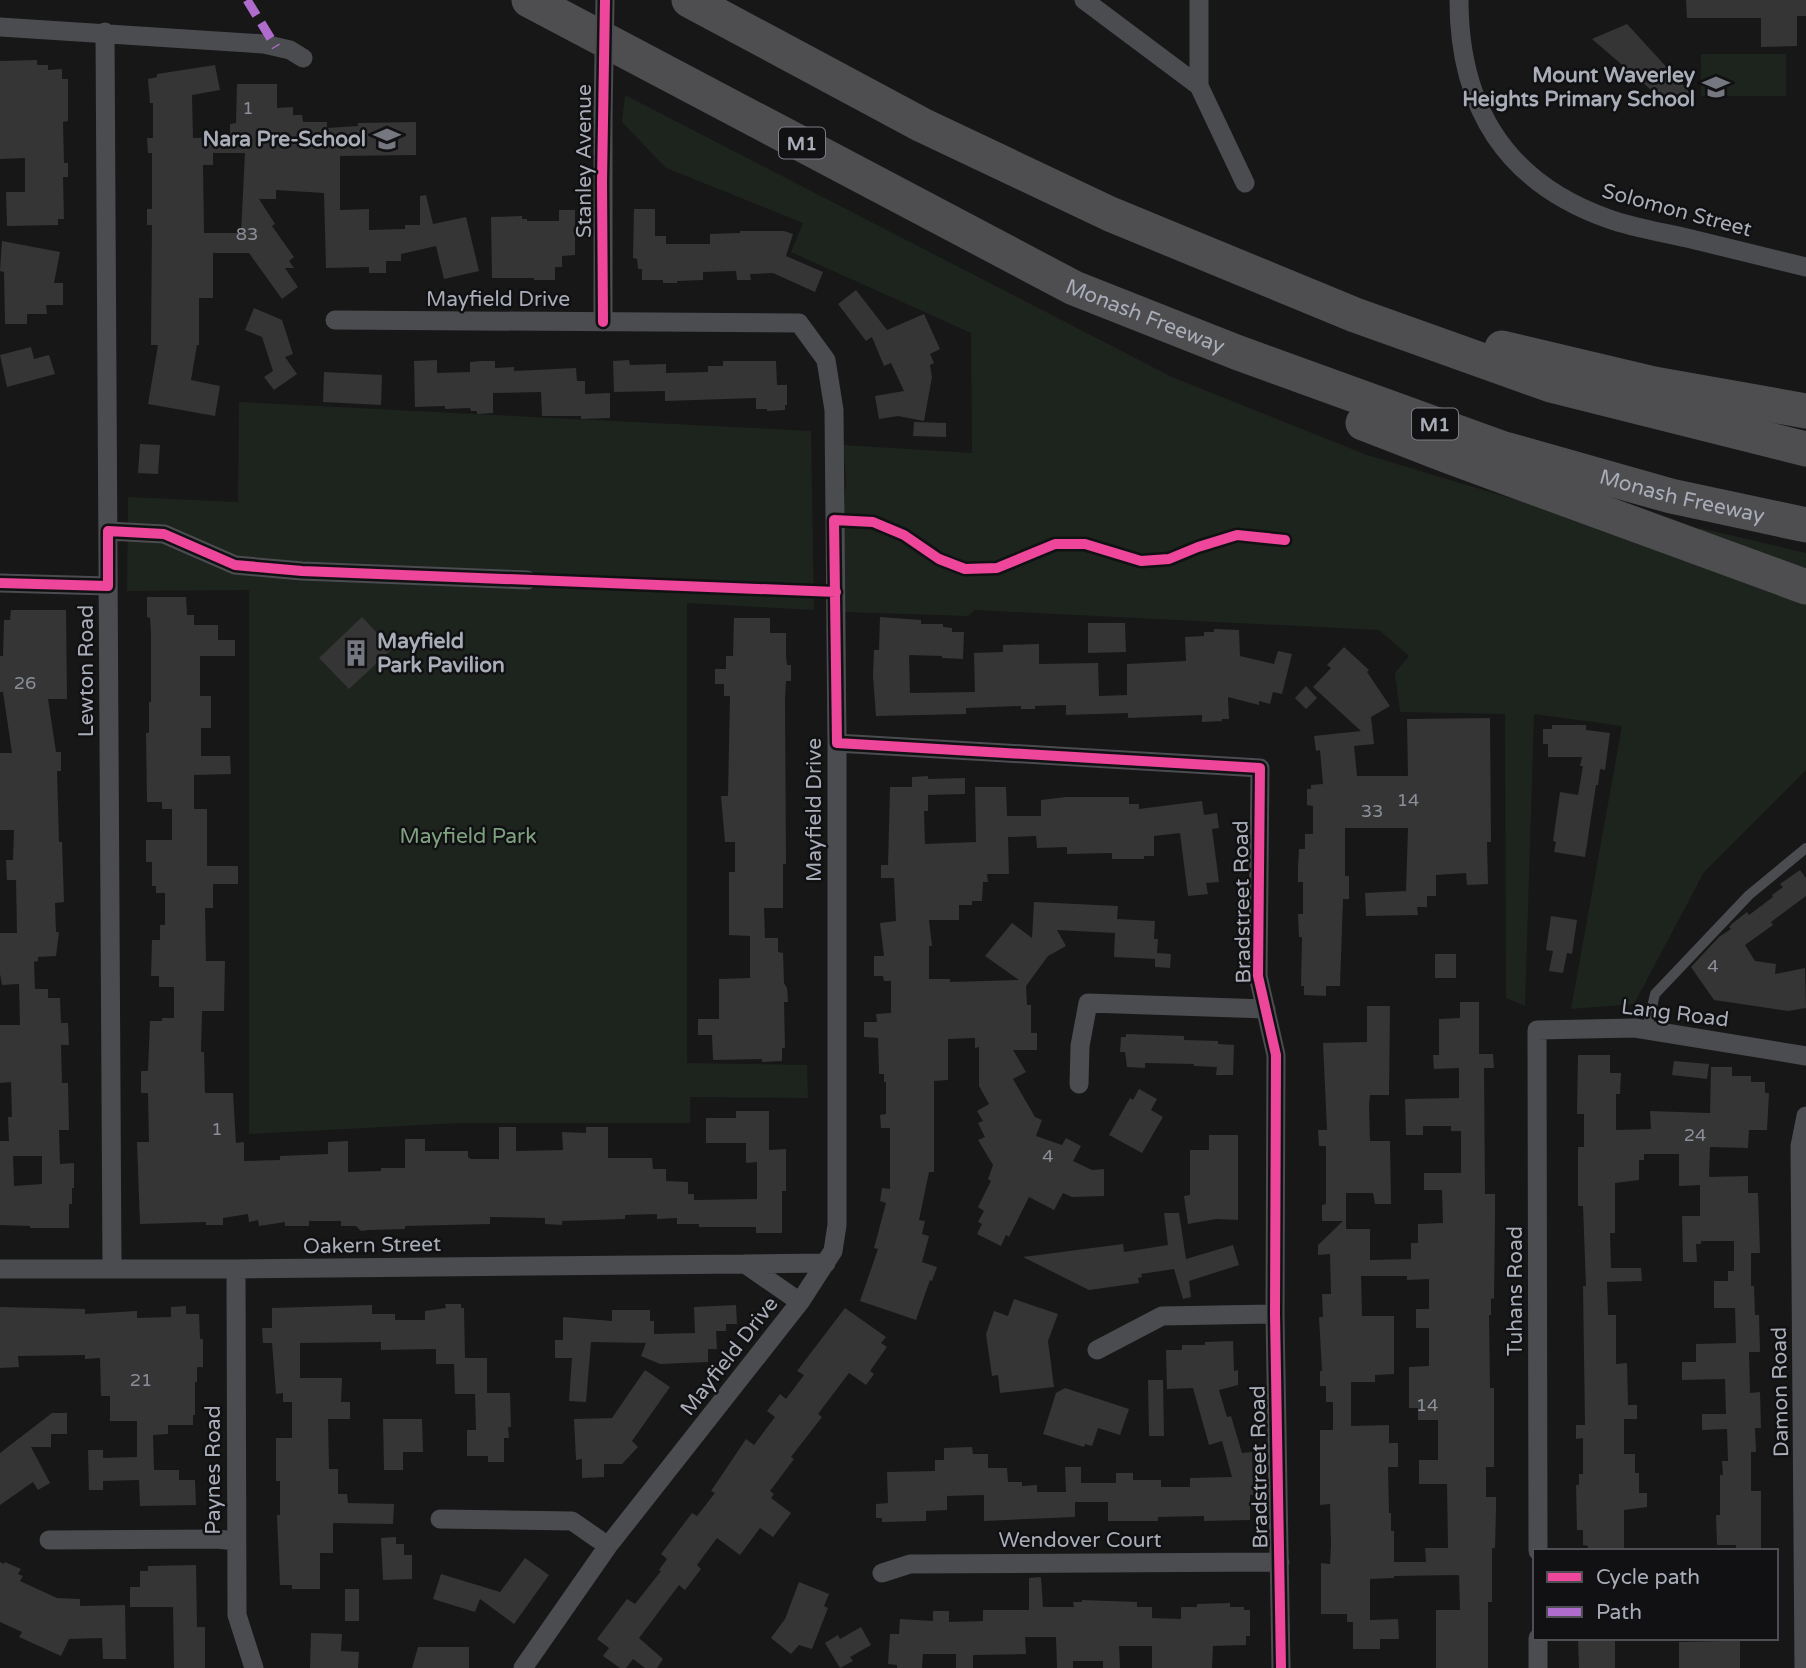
<svg xmlns="http://www.w3.org/2000/svg" width="1806" height="1668" font-family="'Varela Round',sans-serif">
  <style>
    .green { fill: #1d241e }
    .building { fill: #353536; fill-rule: evenodd }
    .lines { fill: none; stroke-linecap: round; stroke-linejoin: round }
    .lane { stroke: #4b4c50; stroke-width: 10 }
    .street { stroke: #4b4c50; stroke-width: 19 }
    .highway { stroke: #4e4e51; stroke-width: 35 }
    .street-bridge { stroke: #4b4c50; stroke-width: 19 }
    .quiet { stroke: #b06ccc; stroke-width: 9; stroke-dasharray: 18 9; stroke-linecap: butt }
    .cycleway-casing { stroke: #111113; stroke-width: 15 }
    .cycleway { stroke: #ed469a; stroke-width: 10 }
    .labels { text-anchor: middle; stroke-width: 5; stroke-linejoin: round; paint-order: stroke }
    .number-label { font-size: 18px; fill: #8b8f98 }
    .shield { fill: #111113; stroke: #7b7e86; stroke-width: 2 }
    .shield-label { font-size: 19px; font-weight: bold; fill: #a8adb8 }
    .poi-label { font-size: 21px; font-weight: bold; fill: #a8adb8; stroke: #111113; text-anchor: end }
    .street-label { font-size: 21px; fill: #a8adb8; stroke: #111113 }
    .park-label { font-size: 21px; fill: #7fa381; stroke: #111113 }
  </style>
  <rect width="100%" height="100%" fill="#171717"/>
  <path class="green" d="M1701,54h85v42h-85z
    M625,95l547,282 195,78 173,52 266,91v172l-102,102 -70,132 -63,5 51,-283 -88,-12 -9,292 -19,-8 -1,-284 -105,-2 -5,-39 14,-17 -30,-26 -404,-20 -7,6 -124,-4 -1,-88 3,-45 -3,-34 129,8 -1,-120 -180,-81 12,-29 -137,-55 -44,-46z
    M239,402l572,29 3,179 -127,-7v460l120,2 1,33 -118,-1v26h-230l-211,11v-544l-122,1 1,-94 110,5z
    M1700,528l106,25v24l-109,-40z"/>
  <path class="building" d="M1686,0h120v16h-9v30l-36,1v-29h-74z
    M1627,24l66,72 -22,11 -79,-68z
    M37,60v5h11v5l14,-1v10h6v42l-5,1 1,41h4v14h-5l1,42h-6v6l-51,1 -1,-34h19v-34l-25,1v-98z
    M215,65l5,25 -28,5 1,43 37,-1v-13l6,-1 1,-39h40v24l16,-1v8h9l1,7h24v6l31,-2v-3l58,-1v33l-76,1v54l29,-1v21l36,-1v-4h15v-29l6,-1 7,29 33,-7 13,54 -35,8 -8,-33 -35,8v7h-15v12h-17v-6l-43,1 -2,-75 -48,-3v9h-17l16,25 -3,2 22,31 -5,4 5,7h-9l13,19 -16,12 -33,-46h-36v45h-14v47h-2l-6,35 29,6 -5,30 -67,-12 10,-59h-7l1,-120h-5v-16h5v-56h-4l-1,-15h6v-35h-3l-2,-24 9,-2v-3zM213,153h32l-4,80h-37l-1,-68h10z
    M634,209h21v27h11v8h44v-10l30,-1v-2h44l9,3 -7,22 37,16 -8,20 -42,-19 -23,1 1,6h-14l-1,-9 -33,1v8l-26,1v2h-14v-3h-21v-11h-4l-1,-10 -4,-1z
    M559,210h16v45l-13,1v11h-7v13h-21v-2h-42l-1,-61 31,-1v3h5v2h32z
    M2,241l58,11 -6,31h9v22h-17l1,9h-20v10h-22l-1,-52 -4,-1z
    M856,290l31,40 37,-16 16,35 -10,5 4,9 -4,2 2,12 -8,44 -26,-5 -19,3 -4,-23 29,-5 -13,-28 -7,3 -12,-29 -6,4 -28,-37z
    M254,308l28,12 11,34 -8,3 12,17 -23,16 -10,-13 9,-6 -11,-34 -17,-7z
    M31,347l3,12 15,-4 6,19 -48,13 -7,-32z
    M437,360v13l33,-1v-10l11,-1h14v7l19,-1v4l62,-3 1,13h8v13l25,-1v25l-29,1v-3h-39l-1,-24 -48,1v20l-16,1v-3h-6l-1,-3 -25,1v-3l-30,1 -1,-46z
    M629,360l1,5 36,-1v9l42,-1v-6h15v-5h53l1,24h10v20h-2v5l-18,1v-2h-11v-11l-91,3v-10l-51,1 -1,-31z
    M324,372l58,3 -1,30 -58,-3z
    M914,422l32,1v14l-33,-1z
    M140,444l20,1 -2,29 -20,-1z
    M147,597h39l1,18h7v10h24v15h17v16h-35v40h11v32h-10v28h29l1,18 -37,1v34h13v57h31v18h-25v24h-8l1,53h19l-1,50h-22l-1,41h3l1,41h28l3,50 8,-1v19l36,-1v-4l48,-2v-12l20,-1v31l33,-1v-3h24v-29h20v12h43v6l3,2h28v-32h17v24l47,-1 -1,-18 24,1v-6h22v31h44l1,11h13v12l22,1v12h6v6l63,-1v-37l-11,1v-20h-40v-25h30v-7h33v39l17,-1v42h-4v42h-26v-6h-57v-3h-22v-6l-20,1v-5l-32,1v4l-63,2v4l-17,-1v-6l-55,-1v7l-85,2v3l-36,1 -8,1 -5,-5h-15v-5h-32v5h-24v-4l-26,4 -1,-6 -9,2 -1,-8 -25,4v7h-17v-3l-66,2 -3,-82h12l-1,-49h-7v-22h7l2,-50h12v-3h12v-31h-15v-11h-8l1,-36h8v-15h5v-32h-9v-7h-4v-24h-6v-22h26v-31h-10v-7h-15l-1,-69h3v-31h2v-69l-1,-15 -3,-1z
    M11,610h55l1,89h-19l8,53h5v19h-4l2,71h3l2,60 -9,1 1,29h3l-3,24 -18,1v4l-4,1 1,27h13v9h12l1,25h7l1,22h-8l1,38h6l1,47h-10l1,34 14,-1v25h-2v16h-3v24h-39v-2l-30,-1v-84h9l-1,-24h4l-1,-35 -11,1v-58h20l-1,-41 -17,1 -2,-11v-41h17l-1,-53h-9l-1,-20h7l1,-30h-14v-77h12l-9,-61h-3v-36h3l1,-36h6zM13,1156h29v28l-28,2z
    M362,617l30,32 -43,40 -30,-31z
    M880,617l41,3v4h22v3l9,1v4h12l-1,27 -21,-1v-2l-33,-1 1,38 65,-1 -1,-39 29,-1v-7l36,-1v20l59,-1 1,33 28,-1v-31l59,-3 -1,-24 19,-1v-4h10v-3l25,1 1,26 34,8 4,-13 14,3 -10,40 -9,-2 -3,12 -11,-3v4l-31,-8 1,22h-7v2l-20,1v-7l-74,3v-5l-62,2v-10l-31,1v3h-14v-3l-55,2v6l-90,2 -3,-40 1,-26h5z
    M734,618h36v15h16v23l1,9h4v16h-5l-1,18 1,165h-3v44h-19l1,30h13v14l5,1 1,30 3,5 1,14h-4l1,46h-3v13l-20,1v-3l-49,1 -1,-25h-14v-16h21v-40l31,-1v-42l-21,-1v-63h6v-30h-10l-4,-46h7l2,-100h-6v-12h-9v-15h11v-13h7z
    M1088,623h37l1,29 -38,1z
    M1344,647l25,23 -2,2 23,34 -19,11 3,27 -20,2 3,30h51l-1,-57 83,-1 1,124h-4l1,42 -21,1 -1,-12 -30,2v21h-9v11h-10l1,8 -52,1 -1,-23 41,-2 2,-63h-63v48h4v23h-6l-3,87h-14v10l-22,-1v-9h-3l1,-49h-3l-1,-23h5v-32h-5v-15l1,-18h6v-15h8v-28l-6,-1v-16h4v-4l12,-1 -3,-34 -4,1 -2,-15 47,-5 -48,-44 18,-19 -4,-3z
    M1306,686l11,12 -11,11 -11,-11z
    M1552,725h34v5l24,3 -5,37 -5,-1 -2,16h-2l-11,72 -31,-5 2,-10 -3,-1 7,-49 18,3 5,-29h-3l2,-9h-34v-13h-5v-15h9z
    M928,776v3l37,-1v16l-37,1v16h-4l1,33 51,-2 -1,-55h31l1,29h34v-16l25,-3h63v7h10v5l63,-8 2,14 13,-2 2,15 -7,1 7,53 -13,1 2,11 -20,2 -8,-63 -26,3v20h-10v3h-32v-6l-45,1v-7l-30,1 -1,-12 -28,1 1,37h-22l1,8h-5l-1,19h-10v4h-13v15h-30l3,26h-3v33h21v3l69,-2 -34,-24 27,-33 20,15 2,-36 84,4 -1,13 38,2 -1,18h4l-1,14 14,1 -1,14 -15,-1v-8l-41,-2 1,-24 -58,-3 9,16 -18,10 -22,30 1,19h4v28h6v17h-24l13,22 -13,7 22,38 7,3 -6,16 26,9 4,-7 15,8 -8,15 19,9 12,-1v27l-32,1 -9,-4 -9,17 -25,-13 -20,40 -3,-2 -5,11 -24,-12 5,-10 -4,-2 6,-11 -6,-4 13,-26 -3,-2 5,-14 -15,-25 7,-3 -7,-14 5,-2 -6,-10 12,-7 -10,-18v-39l-4,1v-10l-27,1v41l-14,1v91h-5l-10,48 6,1 -3,13 7,2 -7,26 15,5 -5,14 -2,-1 -14,40 -56,-19 18,-52 -4,-1 12,-45 -6,-2 2,-13 8,1v-61h-9l-1,-13 6,-1v-32h-2v-8h-5l-1,-36 -14,-1v-15h13l-1,-8 15,-1v-32h-7l-1,-5h-9v-20h10l-4,-33 16,-2 -2,-43h-13v-13h7l2,-78h22v-10z
    M1800,870l6,8v18l-35,26 2,3 -28,20 10,16 21,3 -1,10 30,-6 1,40 -18,3 -74,-11 -23,-33 28,-30 12,-8 -2,-2 4,-4 14,-11 2,3 24,-18 -1,-2 11,-8 -3,-3z
    M1551,916l26,4 -5,34 -5,-1 -4,20 -14,-2 4,-20 -7,-1z
    M1435,954h21v24h-21z
    M1460,1002h19v52h14l1,14h-10l1,126h10v24l-1,81 -3,-1v17h-2l1,73h4v79h-8v30h10v13l-1,38h-3v54h-4v66h-52v-58h24l-1,-35 -65,1v2l-24,1v41l28,-1 1,20h-19v10h-27v-27h-6v-8h-26v-51l9,1 1,-19 -1,-41 -10,1v-75h13v-28h-7v-16h-6v-15h2l-3,-54h4l-1,-23h9l-1,-40 -12,1v-10l25,-24h-21v-16l4,-1v-58h-7l-1,-16h9l-4,-87 44,-1v-36h23l-1,89h-19l-1,10 1,36h20l1,63h-16l-2,-11h-27v36h24v31l41,-1v-16h7v-19l25,-1 -1,-33h-18v-17h37v-42h-10v-5h-28v9h-17l-1,-36 54,-1v-30l-25,1 -1,-14h6v-36l21,-1zM1361,1276h46v4l22,-1v30h-13v19h13v38l-20,1v41h9v12h20v40h-19v24h28l1,64h-23l1,14h-32v-31h-3v-18h-2l-1,-46h10v-24h-9v-18l-38,1v-44h24v-7l19,-1v-58h-32z
    M1126,1034l58,2v4l34,1v3l16,1 -1,30h-17l1,-8 -23,-1v-2l-49,-1v5l-18,-1 -2,-15h-5l1,-15h5z
    M1578,1055h32v18h11l-1,21h-4v36l35,-1 -1,-18 60,2 1,-46h21v9h19v6h14v11h4l-2,37h-18l-1,18 -38,-1 -1,30 39,-1v17h10l2,60h-9v33h3l1,29h4l1,37h-11l1,41 10,-1 1,36h-6l1,24h-5v39h10v59h-25v-5h-19l-1,-30h4v-40h3l-1,-14h6l-1,-32 -25,1v-16h24l-1,-35 -43,1v-18h14v-18l40,-1 -1,-35h-21v-27h14v-10h6v-30h-33v3h-5l1,18h-14l-1,-46h18v-31l-21,1v-32h-35v6h-5v20l-24,3v50h-5l1,35h30l1,13 -35,1 1,33h8v49l11,-1 1,42h9v14h-13v35h11v19h4v20h8v14l-23,3v41h-36v-5l-5,-1v-15h-6l-1,-45h3v-11h4v-36l-7,1v-14h9l-2,-139h3l-3,-80h-5v-59h6v-33h-7z
    M1674,1061l35,3 -2,15 -35,-4z
    M1139,1089l18,10 -6,11 12,7 -21,36 -33,-18 21,-37 3,2z
    M1209,1135h29v85l-22,-1 -28,5 -4,-28 6,-1v-45h19z
    M1164,1213h15l7,46 47,-14 6,20 -50,16 2,16 -8,2 -9,-30 -33,5 1,3 -4,1 1,5 -50,7 -66,-33 100,-13 1,8 44,-7z
    M1014,1299l44,15 -10,27 6,46 -54,6 -2,-18 -6,1 -6,-42 8,-23 14,5z
    M445,1304h16v4h3l1,50h22v35h23l1,34h-3l1,11h-5v24h-16v-6h-21v-26h9l-1,-36h-20l-1,-30h-18v-15l-55,1v-8l-81,1v35h42l-1,24h9v17h-22l1,50h9v25h9l1,9 46,1 -1,20 -60,-1v30h-13v36h-28v-4h-12l-3,-70h3v-34h-4v-43h16v-36h-9v-9l-7,1 -4,-51h-9l-1,-15h10v-20l100,-3v9h23v6h30v-9l21,-3z
    M736,1305l1,19h-11v7h-10l1,18h-9v13l-48,2 -19,-8 5,-13 -55,-1 -5,60 -17,-1 3,-43h-17v-18h8v-23l49,4v-11h38v11h4v13l41,-1 -1,-26z
    M186,1306v8h13l1,25h3v28h-6v15h-2v33h-2v10h-25v9l-15,1 1,35h25v10h16l1,25 -56,1 -1,-26 -36,1v9h-14l-1,-40h15v8l34,-1v-36h-27v-25h-9l-1,-38 -15,1v-4l-67,1 1,11 -19,1v-61l85,2v5l52,-3v7l34,-1v-10z
    M845,1308l41,29 -5,6 6,4 -17,24 4,3 -8,11 -17,-12 -31,41 4,3 -31,40 3,2 -24,32 4,3 -3,4 20,15 -18,24 -13,-9 -20,27 -23,-17 -20,27 4,4 -16,21 -6,-5 -40,53 24,21 -6,9h-12l-12,-9 -7,9h-6l-17,-12 6,-8 -12,-9 30,-40 8,5 26,-33 -2,-1 8,-11 -6,-5 31,-41 5,3 18,-23 -4,-2 35,-52 8,6 21,-28 -8,-6 13,-17 6,5 18,-24 -7,-4z
    M1233,1341l1,30 4,-1v15l-19,5 8,27 4,-1 11,37 10,-1 1,43h-3v25l-46,1v-5l-46,1v4h-50v-19h-33v15l-91,4v-26l-37,1v14l-21,1v10l-44,1v-4h-6v-14l12,-1 -1,-31 48,-1v-11h9v-12l28,-1 1,7h15v14h19l1,14h14v4l15,-1v7h29l-1,-25h16v16h35v-10h17v7h28v7h29v-9l42,-1 -10,-36 -13,4 -16,-57 -26,1 -1,-39h16v-5h23v-3z
    M645,1370l25,17 -38,54 6,6 -16,17h-18v13l-22,1v-19l-6,1 -2,-41 38,-1z
    M1148,1380h15l1,56h-15z
    M1065,1388l64,21 -9,26 -22,-7 -6,18 -7,-2 -1,3 -41,-13 13,-41z
    M52,1413h15v21h-16v13h-20l19,36 -12,7 -5,-8 -33,23v-52z
    M383,1419h39l1,33h-20v18h-19z
    M396,1537v7h8v11h8v24l-29,1 -2,-42z
    M525,1558l24,17 -35,49 -34,-25 -5,13 -42,-13 8,-25 59,18z
    M0,1562l4,2 1,-2 16,7 -3,5 5,2 -3,5 37,17 23,1v7l45,-1 1,54h-23l-1,-21 -33,1 -8,17 -42,-19 3,-5 -22,-10z
    M196,1565l1,62h8v41h-31l-1,-61h-43v-20h10v-16h8v-5z
    M1041,1577l2,30h31l-1,-5h9v-2l55,2v5h15v11l29,1v-12h16v-3l33,-1v4h14v3h6v26h-4v9l-33,1 -1,22h-60v-22h-33l1,22h-17v-7h-30v7h-16l-1,-31h-31l1,17 -53,1v13h-17v-14h-33l-1,14h-25v-3l-9,-1 2,-30h9l1,-15 33,2v-10h16v11l34,-1v-11h46v-32z
    M799,1582l30,12 -5,12 4,2 -16,41 -13,-4 -8,9 -20,-16 14,-19z
    M345,1589h14v32h-14z
    M861,1627l10,18 -21,12 3,4 -13,7 -15,-25 13,-8 2,4z
    M311,1633l31,1 -1,17 18,1 -1,16h-48z
    M1578,1638h37v30h-36z
    M1722,1638h18v30h-61v-26l43,-1z
    M418,1647h51v21h-57z"/>
  <g class="lines">
    <path class="lane" d="M527,580l309,12
      M1647,1029l8,-35 94,-99 57,-47"/>
    <path class="street" d="M1084,0l115,86
      M1199,0v86l46,97
      M1459,0c0,107 47,183 150,219 25,9 52,13 78,19 40,10 79,19 119,29
      M0,27l264,17 26,6 13,8
      M105,32l7,1236
      M603,112v210
      M335,320l464,3 27,37 8,50 3,333v482l-4,26 -33,51 -192,244 -85,122
      M108,531l56,3 71,31 67,6 225,9
      M0,583l108,3
      M837,743l423,25 -2,208 18,79 -1,259 6,354
      M1079,1084l1,-38 8,-43 178,6
      M0,1269h236l509,-5
      M236,1269l1,346 17,53
      M800,1302l-55,-38 81,-1
      M1097,1350l65,-34 113,-2
      M440,1519l132,2 36,25
      M49,1540l168,-1 19,2
      M1538,1551l-1,-521 98,-2 171,28
      M882,1573l28,-9 370,-2
      M1538,1638v30
      M1804,1668l-4,-522 6,-30"/>
    <g class="highway">
      <path id="s1" d="M529,0l545,288 162,64 265,96 170,48 135,29"/>
      <path d="M689,0l233,125 188,89 245,101 196,70 255,64"/>
      <path d="M1502,348l152,36 152,27"/>
      <path d="M1363,423l85,33 358,131"/>
    </g>
    <path class="street-bridge" d="M603,112l2,-112"/>
    <path class="quiet" d="M247,0l29,47"/>
    <defs>
      <path id="cycleway" d="M603,322l-1,-140 3,-182
        M0,583l108,3v-55l56,3 71,31 67,6 534,21
        M1281,1668l-6,-354 1,-259 -18,-79 2,-208 -423,-25 -3,-223 39,2 31,13 35,24 26,10 32,-1 58,-24h30l56,17 28,-2 29,-12 39,-12 48,5"/>
    </defs>
    <use href="#cycleway" class="cycleway-casing"/>
    <use href="#cycleway" class="cycleway"/>
  </g>
  <defs>
    <symbol id="school-bare" viewBox="-9 -9 18 18"><path d="M0-5L7-2L0 1L-7-2ZM-4 1L0 2.5L4 1V4Q0 6-4 4Z" fill="#757880" stroke="#111113" stroke-width="2.5" paint-order="stroke"/></symbol>
    <symbol id="building-bare" viewBox="-9 -9 18 18"><path d="M-4-6H4V6H1V3H-1V6H-4ZM-2.5-4.3h1.7v1.8h-1.7ZM.8-4.3h1.7v1.8H.8ZM-2.5-1h1.7V.8h-1.7ZM.8-1h1.7V.8H.8Z" fill="#757880" stroke="#111113" stroke-width="2.5" paint-order="stroke"/></symbol>
  </defs>
  <g fill-rule="evenodd">
    <use href="#school-bare" x="1697" y="68" width="38" height="38"/>
    <use href="#school-bare" x="368" y="120" width="38" height="38"/>
    <use href="#building-bare" x="337" y="634" width="38" height="38"/>
  </g>
  <g class="labels">
    <g class="number-label">
      <text x="248" y="114">1</text>
      <text x="247" y="240">83</text>
      <text x="25" y="689">26</text>
      <text x="1408" y="806">14</text>
      <text x="1372" y="817">33</text>
      <text x="1713" y="972">4</text>
      <text x="217" y="1135">1</text>
      <text x="1695" y="1141">24</text>
      <text x="1048" y="1162">4</text>
      <text x="141" y="1386">21</text>
      <text x="1427" y="1411">14</text>
    </g>
    <g class="shield">
      <rect x="779" y="127.5" width="46" height="31" rx="5"/>
      <rect x="1412" y="408.5" width="46" height="31" rx="5"/>
    </g>
    <g class="shield-label">
      <text x="802" y="150">M1</text>
      <text x="1435" y="431">M1</text>
    </g>
    <g class="poi-label">
      <text x="1695" y="82">Mount Waverley<tspan x="1695" dy="24">Heights Primary School</tspan></text>
      <text x="366" y="146">Nara Pre-School</text>
      <text x="377" y="648" text-anchor="start">Mayfield<tspan x="377" dy="24">Park Pavilion</tspan></text>
    </g>
    <g class="street-label">
      <text transform="translate(584 161) rotate(-90)" y="7">Stanley Avenue</text>
      <text transform="translate(1677 210) rotate(15)" y="7">Solomon Street</text>
      <text x="498" y="306">Mayfield Drive</text>
      <text dy="7" stroke="none"><textPath href="#s1" startOffset="693">Monash Freeway</textPath></text>
      <text dy="7" stroke="none"><textPath href="#s1" startOffset="1260">Monash Freeway</textPath></text>
      <text transform="translate(86 671) rotate(-90)" y="7">Lewton Road</text>
      <text transform="translate(814 810) rotate(-90)" y="7">Mayfield Drive</text>
      <text transform="translate(1242 902) rotate(-91)" y="7">Bradstreet Road</text>
      <text transform="translate(1675 1013) rotate(7)" y="7">Lang Road</text>
      <text transform="translate(372 1245) rotate(-1)" y="7">Oakern Street</text>
      <text transform="translate(1515 1291) rotate(-90)" y="7">Tuhans Road</text>
      <text transform="translate(729 1356) rotate(-52)" y="7">Mayfield Drive</text>
      <text transform="translate(1780 1392) rotate(-91)" y="7">Damon Road</text>
      <text transform="translate(1259 1467) rotate(-91)" y="7">Bradstreet Road</text>
      <text transform="translate(213 1470) rotate(-90)" y="7">Paynes Road</text>
      <text x="1080" y="1547">Wendover Court</text>
    </g>
    <g class="park-label">
      <text x="468" y="843">Mayfield Park</text>
    </g>
  </g>
  <rect x="1533" y="1549" width="245" height="91" fill="#111113" stroke="#4d4f55" stroke-width="2"/>
  <rect x="1547" y="1572" width="35" height="10" fill="#ed469a" stroke="#4d4f55" stroke-width="2"/>
  <text x="1596" y="1584" font-size="21" fill="#a8adb8">Cycle path</text>
  <rect x="1547" y="1607" width="35" height="10" fill="#b06ccc" stroke="#4d4f55" stroke-width="2"/>
  <text x="1596" y="1619" font-size="21" fill="#a8adb8">Path</text>
</svg>
